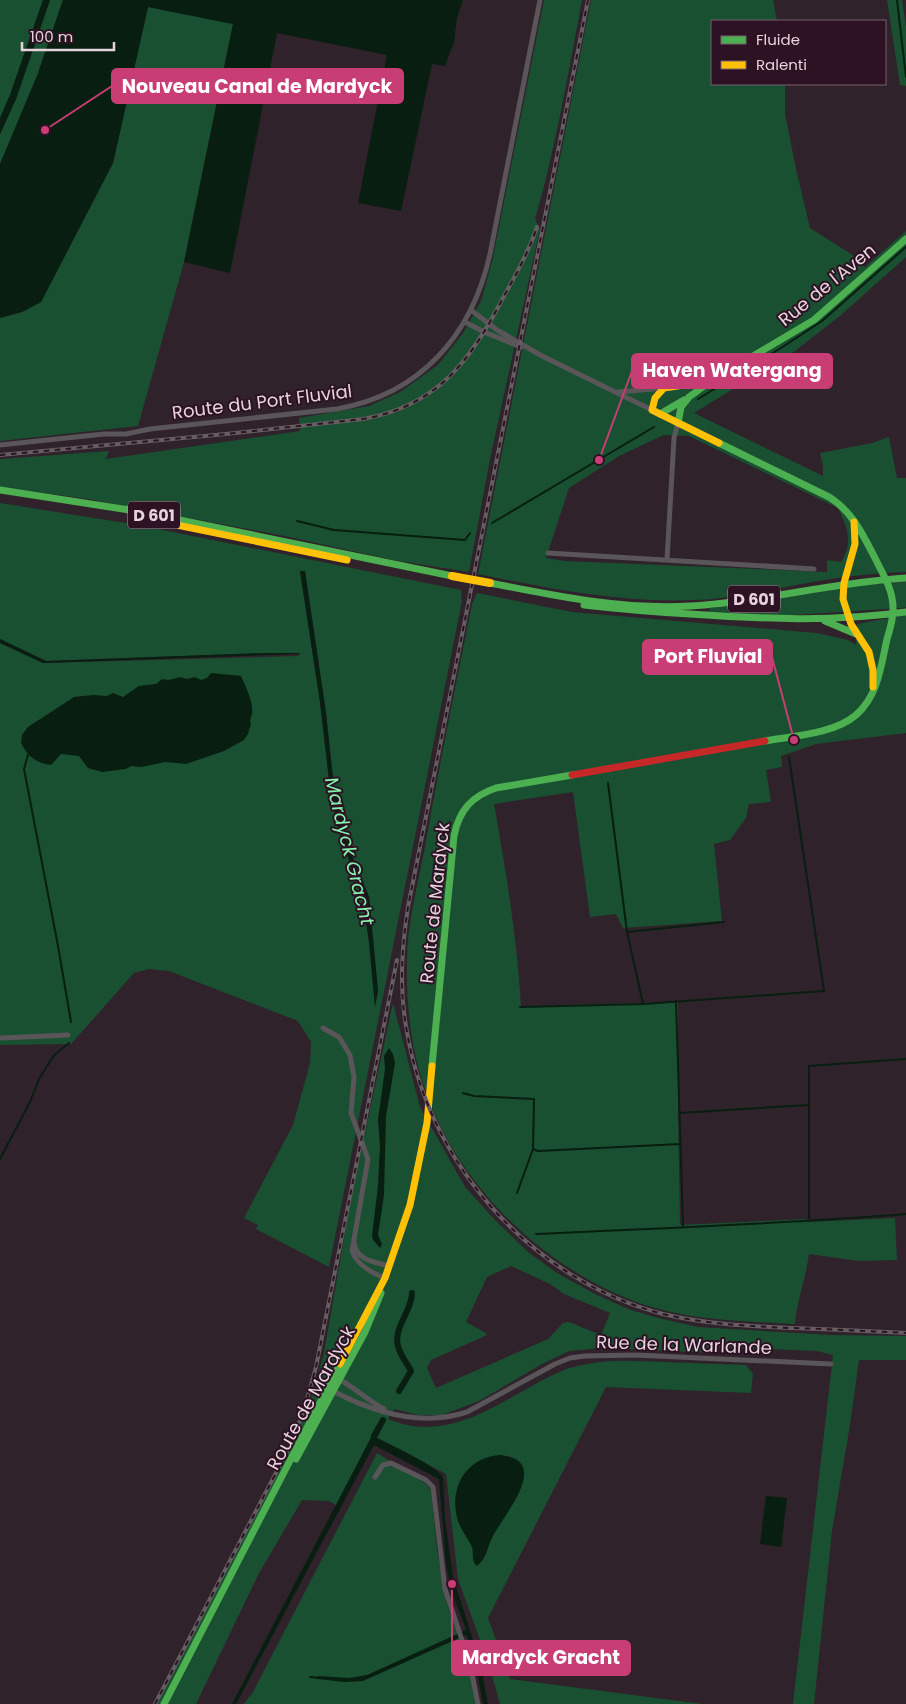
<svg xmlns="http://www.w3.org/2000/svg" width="906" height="1704" font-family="Poppins,sans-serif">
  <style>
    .green { fill: #195031; fill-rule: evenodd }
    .water { fill: #071e10 }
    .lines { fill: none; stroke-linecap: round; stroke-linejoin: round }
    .stream { stroke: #071e10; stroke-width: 2 }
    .canal { stroke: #071e10; stroke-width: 6 }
    .street { stroke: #5a5558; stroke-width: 5 }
    .fast { stroke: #4caf50; stroke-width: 7 }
    .slow { stroke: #ffc107; stroke-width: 7 }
    .jam { stroke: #c62828; stroke-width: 7 }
    .rail-casing { stroke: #655e61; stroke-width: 4 }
    .rail { stroke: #2c1222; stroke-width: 2; stroke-dasharray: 5.5; stroke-linecap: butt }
    .slow-bridge { stroke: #ffc107; stroke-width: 8 }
    .labels { text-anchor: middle; stroke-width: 4; stroke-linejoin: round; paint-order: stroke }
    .shield { fill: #2c1222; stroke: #ae99a5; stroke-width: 1 }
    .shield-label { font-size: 16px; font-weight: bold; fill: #e6d3dd }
    .street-label { font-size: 18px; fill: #e6d3dd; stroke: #2c1222 }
    .water-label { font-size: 19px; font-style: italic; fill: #84f4ac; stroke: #2c1222 }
    .leader { fill: none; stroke: #c93d75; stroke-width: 2 }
    .callout-dot { fill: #c93d75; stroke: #2c1222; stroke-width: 2 }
    .callout { fill: #c93d75; stroke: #c93d75; stroke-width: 2 }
    .callout-label { font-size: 19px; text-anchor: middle; font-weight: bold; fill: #fff }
  </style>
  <rect width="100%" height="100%" fill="#30222b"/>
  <path class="green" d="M0,0h43l-33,95 -10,23z
    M50,0h13l-26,76 -37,88v-30l16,-35z
    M544,0h38c-14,74 -26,147 -47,219l5,10 -50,230 -21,113 -76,-12 -108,-24 -197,-37 -88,-12v-28l109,-8 -3,8 194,-28 -1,-13 70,-12 31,-14 38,-27 25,-32 18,-32 11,-39z
    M591,0h182l4,21h-65v63h73v30l11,55 14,59 41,26 14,13 41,-36v26l-65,58 -46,36 -101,62 129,63v-10l-3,-13 52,-10 17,-6 8,41h9v94c-48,1 -95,10 -143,19 -24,4 -47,9 -71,9 -72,3 -144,-12 -214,-26zM664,435l25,1 149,72c9,19 16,33 3,54l-14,-2v12l-262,-11 -19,-3 23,-70 50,-32z
    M887,0h15l4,27v59l-6,-1z
    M148,7l85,17 -49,238 -46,164 -138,15v-123l22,-6 19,-10 72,-139z
    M0,503l138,22 323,65 1,11 -133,666 -73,-38 2,-4 -14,-7 49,-93 17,-62 1,-21 -13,-21 -129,-50 -20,-2 -15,4 -63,71 -71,1v-402l43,20 255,-7 2,-2 -34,-1 -220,8 -46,-22zM300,571h5l21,142 8,75 16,63 19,46 9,94 -3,14 -6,-63 -6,-41 -24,-70 -8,-34 -11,-95z
    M906,582v25l-5,1 -140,9 -25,-1 -27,-5v-3c66,-5 130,-24 197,-26z
    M477,593l95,19 245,21 31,7 8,5 1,-21 49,-9v118l-90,11 -35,12 1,11 -16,3 5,32 -22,2 -3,14 -16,22 -16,4 8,77 -99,7 -7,-14 -26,3 -17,-125 -79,12c12,67 23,134 27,202l157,-4v104l2,119 126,-6 2,3 87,-4 2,42 -38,1 -50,-7c-3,23 -12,46 -14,70 -52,-3 -103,-3 -153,-20 -96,-34 -180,-114 -215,-209 -16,-43 -21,-89 -20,-134 0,-38 11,-77 18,-114 14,-81 31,-162 47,-243z
    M393,1003l27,104 45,80 31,34 32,31 29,21 36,20 35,16 30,9 40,9 132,8 76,1v24h-47l-9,65 -18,106 -18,173h-21l40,-349 -16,-4 -103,-4v6l-113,-5 -32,3 -27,13 -63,37 -37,14h-24l-24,-6 -6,10c66,28 119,-25 176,-49 7,-3 15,-4 23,-6 25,-5 50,-3 76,-2 28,1 55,2 83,3l7,9 -2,19 -145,-6 -118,231 22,61 192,25h-202l-11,-39 -31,-86 -12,-105 -70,-37 4,-5 -5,-2 -39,75 -7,-4 -27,-1 -43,73 -63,131h-39l138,-265 16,-41 13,-45 27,-155zM511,1266l39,18 14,10 46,19 -9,22 -32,-13 -6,1 -15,16 -112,49 -9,-20 4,-8 56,-25 -1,-2 -20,-11 21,-45z
    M377,1453l48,30 6,7 6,60 9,51 17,47 9,31 4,25h-232l9,-12z"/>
  <path class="water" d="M43,0h7l-34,99 -16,35v-16l10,-23z
    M63,0h400l-6,18 -3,24 -9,24 -13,-2 -31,147 -43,-8 29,-148 -110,-22 -47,240 -46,-11 49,-238 -85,-17 -35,156 -72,139 -19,10 -22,6v-154l37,-88z
    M300,571h5l21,142 8,75 16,63 19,46 9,94 -3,16 -6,-65 -6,-41 -24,-70 -8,-34 -11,-95z
    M0,639l46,22 220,-8h34v1l-257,9 -43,-20z
    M211,673l30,3c5,12 16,31 9,44l1,4 -3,10 -4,6 -20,11 -38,13 -21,-2 -23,5 -11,-1 -5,3 -24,3 -14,-4 -9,-12 -18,-2 -10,11c-16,-2 -23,-9 -30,-22l1,-8 6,-8 46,-30 19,-2 14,1 6,-3 10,4 16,-11 17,-2 6,-5 6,1 13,-3 6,2 8,-2 6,3 6,-2z
    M389,1048l4,6 2,9 -9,53 -2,79 -6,40 4,9 -2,4 -7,-8 -1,-5 6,-49 2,-40 -2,-26 7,-51 -1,-13z
    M375,1430l5,2 -3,6c16,8 56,26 66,39l2,42 8,58 27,85 8,42h-5l-5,-27 1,-5 -12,-36 -1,-1 -103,46 -19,1 -26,-3v-3l31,2 18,-3 97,-44 2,-2 -14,-36 -6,-29 -7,-85 -65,-34 -138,259h-4z
    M499,1455c54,4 6,58 -6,81 -6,11 -6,22 -16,30 -7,-5 -2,-14 -6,-21 -4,-8 -10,-15 -13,-24 -10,-33 8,-63 41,-66z
    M766,1496l21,2 -6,49 -21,-3z"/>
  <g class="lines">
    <path class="stream" d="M897,0l9,77
      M698,399l83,-51 41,-27 84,-74
      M297,521l37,9 131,10 5,-7
      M492,523l162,-96
      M28,755l-4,14 34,177 13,76
      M608,783l19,149 16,72
      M627,932l97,-10
      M676,1001l7,225
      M520,1007l123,-3 181,-13 -35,-234
      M463,1093l11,3 60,3 -1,50 -16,44
      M679,1113l129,-8
      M533,1149l5,2 142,-7
      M0,1159l30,-57 9,-23 15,-24 15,-12
      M809,1218v-152l97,-7
      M536,1234c123,-6 247,-10 370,-20
      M310,1677l10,1"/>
    <path class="canal" d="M399,1391l12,-20c-4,-8 -11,-16 -13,-25 -5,-18 14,-35 14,-53
      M374,1436l9,-16"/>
    <path class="street" d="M471,310l26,20 45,26 110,54
      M465,322l19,10 37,15
      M618,392l46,-4
      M0,445l104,-11h22l24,-5 187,-20c84,-15 135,-74 153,-155l50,-254
      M548,553l266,16
      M667,560l7,-122 4,-15
      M323,1028l16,9 11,18 4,22 -3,36 17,46 -16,92c5,14 20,22 33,27
      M0,1038l68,-3
      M354,1243c3,18 21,19 35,23
      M337,1378c17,9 30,22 47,31
      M331,1390c41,22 90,37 136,22l88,-48 15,-6 15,-2 50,-1 196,9
      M375,1477l8,-12 8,-2 35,17 7,7 12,102 25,75 8,40"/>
    <path class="fast" d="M660,414l24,-14
      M678,423l3,-16 8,-10 22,-16 103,-61 92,-81
      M719,443l110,54c24,15 34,38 47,63 6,13 14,24 16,38 3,14 -1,28 -5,41 -6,27 -9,57 -31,76 -22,19 -63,21 -91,26
      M0,490l136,21 316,65
      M490,583c66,13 133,27 200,23 73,-4 143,-24 216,-28
      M584,605c35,4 71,7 106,9 73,5 144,8 216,-2
      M825,621l31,13
      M432,1066l22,-230c5,-26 18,-40 42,-48l76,-13
      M296,1459l69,-127 16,-39
      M164,1704l176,-340"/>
    <path class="slow" d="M711,381l-47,7 -9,10 -3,12 67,33
      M854,522l1,22 -11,39 -1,16 8,25 18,28 4,18v17
      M167,523l180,37
      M340,1364l45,-86 25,-73 17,-82 5,-57"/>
    <path class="jam" d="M572,775l193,-34"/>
    <defs>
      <path id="rail" d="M588,0l-180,907c-6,40 -9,79 -2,119 21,136 123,253 257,288 42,10 84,12 127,14 38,1 77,3 116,5
        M0,455l226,-21 137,-15c75,-13 108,-59 141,-123 13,-23 25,-45 33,-69
        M155,1704l134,-256 14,-35 13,-46 81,-407"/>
    </defs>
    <use href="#rail" class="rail-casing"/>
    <use href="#rail" class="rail"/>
    <path class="slow-bridge" d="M452,576l38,7"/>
  </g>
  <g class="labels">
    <g class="shield">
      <rect x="128" y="501.5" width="52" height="27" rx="4"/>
      <rect x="728" y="585.5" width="52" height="27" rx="4"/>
    </g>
    <g class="shield-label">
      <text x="154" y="521">D 601</text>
      <text x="754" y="605">D 601</text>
    </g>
    <g class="street-label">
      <text transform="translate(827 285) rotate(-39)" y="6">Rue de l'Aven</text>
      <text transform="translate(262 402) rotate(-7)" y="6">Route du Port Fluvial</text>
      <text transform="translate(435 903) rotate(-84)" y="6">Route de Mardyck</text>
      <text transform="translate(684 1345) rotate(2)" y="6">Rue de la Warlande</text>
      <text transform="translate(311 1398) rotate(-61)" y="6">Route de Mardyck</text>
    </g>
    <g class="water-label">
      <text transform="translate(350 851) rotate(76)" y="7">Mardyck Gracht</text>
    </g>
  </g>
  <path class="leader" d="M45 130L112 86M599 460L632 371M794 740L772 657M452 1584L452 1658"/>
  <g class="callout-dot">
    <circle cx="45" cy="130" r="5"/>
    <circle cx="599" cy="460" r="5"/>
    <circle cx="794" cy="740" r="5"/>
    <circle cx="452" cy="1584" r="5"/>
  </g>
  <g class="callout">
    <rect x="112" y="69" width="291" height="34" rx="5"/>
    <rect x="632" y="354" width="200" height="34" rx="5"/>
    <rect x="643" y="640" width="129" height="34" rx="5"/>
    <rect x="452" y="1641" width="178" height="34" rx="5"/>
  </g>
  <g class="callout-label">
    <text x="257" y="93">Nouveau Canal de Mardyck</text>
    <text x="732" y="377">Haven Watergang</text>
    <text x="708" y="663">Port Fluvial</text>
    <text x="541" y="1664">Mardyck Gracht</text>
  </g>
  <rect x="711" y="20" width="175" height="65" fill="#2c1222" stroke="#765f6d"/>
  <rect x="721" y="36" width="25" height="8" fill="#4caf50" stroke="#765f6d"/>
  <text x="756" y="45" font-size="15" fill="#e6d3dd">Fluide</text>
  <rect x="721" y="61" width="25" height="8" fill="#ffc107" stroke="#765f6d"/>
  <text x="756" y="70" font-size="15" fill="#e6d3dd">Ralenti</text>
  <path d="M22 42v8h92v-8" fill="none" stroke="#e6d3dd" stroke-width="2.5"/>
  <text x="30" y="42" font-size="15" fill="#e6d3dd" stroke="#2c1222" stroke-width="4" paint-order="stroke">100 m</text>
</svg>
